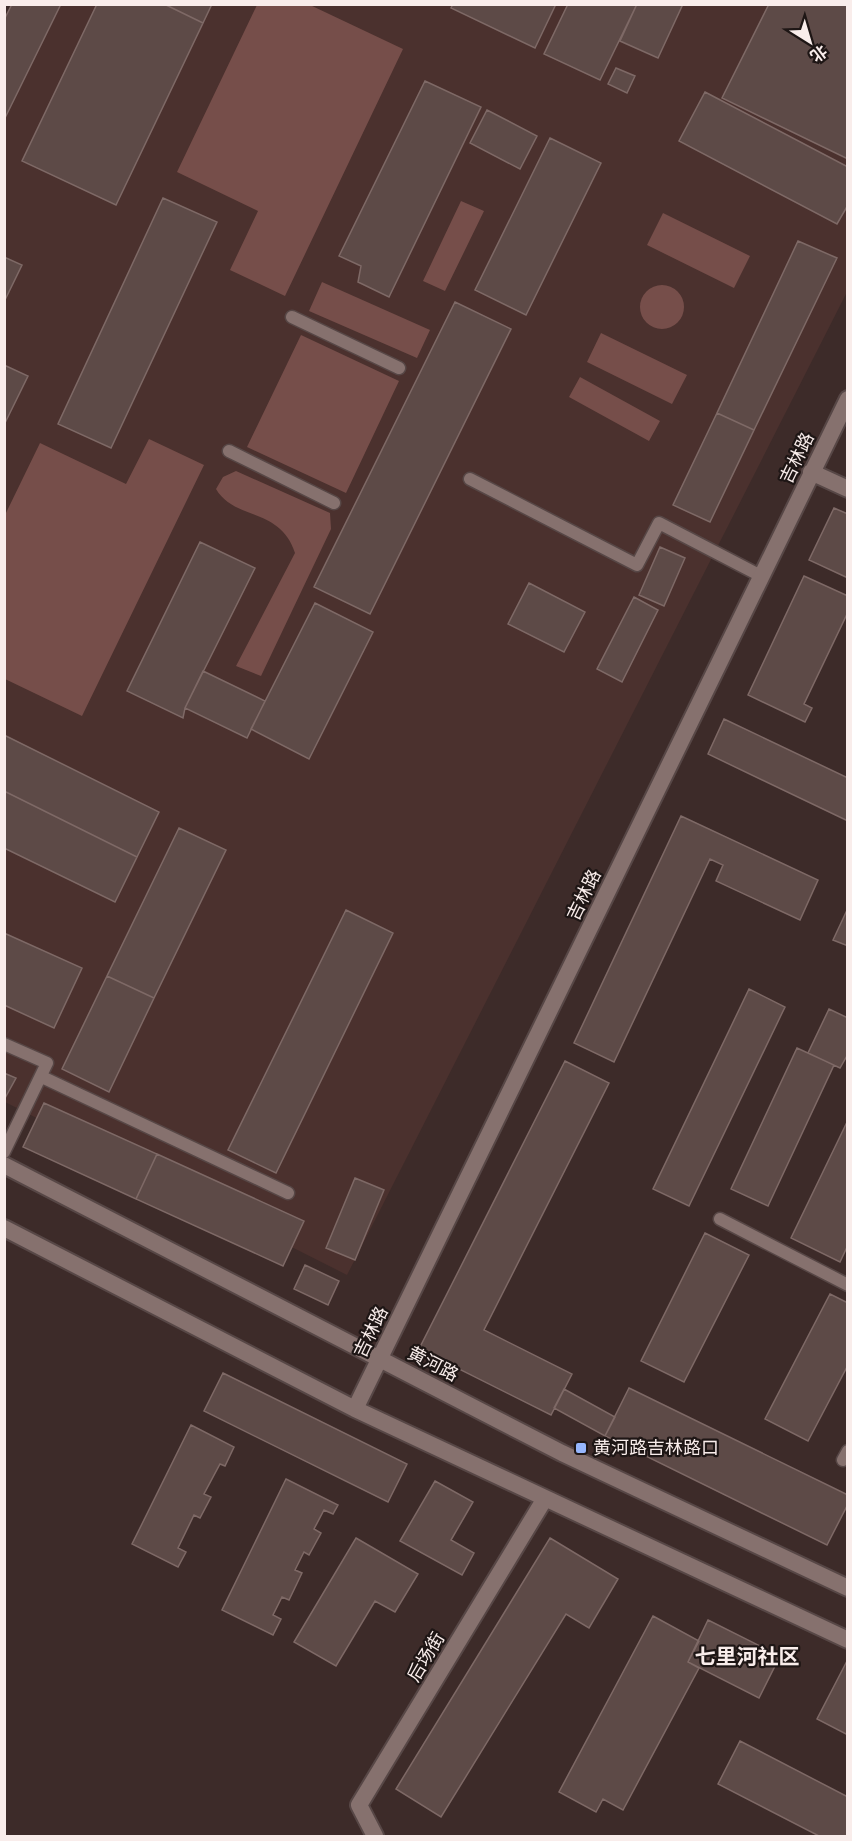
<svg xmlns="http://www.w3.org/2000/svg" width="852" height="1841" font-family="Lora,'Noto Sans SC',serif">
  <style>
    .built { fill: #4b312e }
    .green { fill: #764e4a }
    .building { fill: #5d4a47; stroke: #7e6966; stroke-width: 1.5 }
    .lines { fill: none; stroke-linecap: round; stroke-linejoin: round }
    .service-casing { stroke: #574746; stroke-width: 15 }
    .minor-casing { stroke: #574746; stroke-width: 20 }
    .service { stroke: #86716e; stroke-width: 12 }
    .minor { stroke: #86716e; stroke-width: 16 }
    .poi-dot { fill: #96b6fd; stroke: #1e1615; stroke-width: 2 }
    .labels { text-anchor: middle; stroke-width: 4.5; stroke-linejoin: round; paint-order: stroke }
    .street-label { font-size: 18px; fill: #f9edeb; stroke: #1e1615 }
    .poi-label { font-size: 18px; fill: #f9edeb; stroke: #1e1615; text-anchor: start }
    .quarter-label { font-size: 21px; font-weight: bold; fill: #f9edeb; stroke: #1e1615 }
  </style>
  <rect width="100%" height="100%" fill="#3d2b29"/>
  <path class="built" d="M25,4l822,1v287l-500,983 -342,-173 -1,-1059z"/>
  <path class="green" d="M257,5h53l93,44 -118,247 -55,-26 28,-59 -81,-39z
    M461,201l23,10 -39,80 -22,-10z
    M663,213l87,43 -16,32 -87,-43z
    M322,282l108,48 -13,28 -108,-47z
    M640 307a22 22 0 1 1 44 0a22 22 0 1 1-44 0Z
    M601,333l86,42 -15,29 -85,-42z
    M301,335l98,46 -53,112 -99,-46z
    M580,377l80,44 -11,20 -80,-44z
    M149,439l55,26 -122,251 -77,-37v-164l35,-72 86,41z
    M236,471l94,42 1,16 -70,147 -25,-10 59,-113c-15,-46 -60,-32 -79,-64l7,-12z"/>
  <path class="building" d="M12,4h49l-57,116v-100z
    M97,4h67l39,19 -87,182 -94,-44z
    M164,4h48l-9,19z
    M453,4h103l-21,44 -84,-40z
    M568,4h69l-37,76 -56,-26z
    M637,4h46l-25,54 -38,-17z
    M769,4h79v155l-126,-61z
    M616,68l19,8 -8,17 -19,-9z
    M425,81l56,26 -92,190 -31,-15 3,-16 -22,-10z
    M705,92l143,75v38l-11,19 -158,-83z
    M487,110l50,26 -17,33 -50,-26z
    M550,138l51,25 -75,152 -51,-25z
    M163,198l54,24 -106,226 -53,-24z
    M798,241l39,17 -83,172 -37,-17z
    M4,257l18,8 -18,37z
    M455,302l56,27 -141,285 -56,-27z
    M4,365l24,11 -24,49z
    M717,413l37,17 -44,92 -37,-17z
    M834,508l14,6v64l-39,-18z
    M200,542l55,26 -70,140 -2,10 -56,-27z
    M660,547l25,11 -21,48 -25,-11z
    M804,576l44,20v16l-44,92 8,4 -7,14 -57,-27z
    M529,583l56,29 -21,40 -56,-28z
    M634,597l24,13 -36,72 -25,-13z
    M315,603l58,29 -64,127 -58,-30z
    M203,671l62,30 -18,37 -62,-30z
    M724,719l124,59v43l-140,-67z
    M4,735l155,77 -22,45 -133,-66z
    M4,791l133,66 -22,45 -111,-54z
    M681,816l137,64 -18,40 -84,-39 7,-16 -13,-6 -96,203 -40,-19z
    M179,828l47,22 -72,148 -47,-22z
    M848,908v38l-15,-6z
    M346,910l47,23 -117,240 -48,-23z
    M4,933l78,35 -28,60 -50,-23z
    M107,976l47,22 -45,94 -47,-23z
    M749,989l36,18 -96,199 -36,-17z
    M829,1009l19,9v36l-8,14 -32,-15z
    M797,1048l37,17 -66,141 -37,-17z
    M565,1061l44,22 -125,247 88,44 -21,41 -132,-66z
    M4,1073l12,5 -12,22z
    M44,1103l113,51 -21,45 -113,-52z
    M848,1120v125l-8,17 -49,-24z
    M157,1154l147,67 -21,45 -147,-67z
    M355,1178l29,12 -29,70 -29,-12z
    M705,1233l44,22 -65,127 -43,-21z
    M305,1265l34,16 -11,24 -34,-16z
    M830,1294l18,9v62l-40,76 -43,-22z
    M223,1373l184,91 -19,38 -184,-91z
    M629,1388l219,107v9l-21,41 -222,-109z
    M564,1389l51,28 -10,19 -51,-28z
    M191,1425l43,22 -9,19 -5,-2 -16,30 7,3 -11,21 -6,-3 -16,33 8,4 -8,15 -46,-23z
    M286,1479l52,26 -5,9 -9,-4 -10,19 7,4 -12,22 -5,-3 -9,18 7,3 -13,27 -7,-3 -9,18 8,4 -8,16 -51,-25z
    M435,1481l38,21 -22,38 23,13 -12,22 -62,-34z
    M356,1538l62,36 -23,38 -20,-11 -39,65 -42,-24z
    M550,1538l68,41 -29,49 -23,-14 -125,203 -45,-28z
    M653,1616l46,25 -11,21 11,6 -76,142 -20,-11 -7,13 -37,-20z
    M708,1620l72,36 -21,42 -71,-36z
    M848,1659v76l-31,-16z
    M740,1741l108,56v39h-29l-101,-52z"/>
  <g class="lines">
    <defs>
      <path id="service" d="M292,317l107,51
        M229,451l105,52
        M470,479l167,86 22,-42 102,53
        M4,1044l43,19 -43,89
        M42,1077l246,116
        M720,1219l128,66
        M843,1460l5,-9"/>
      <path id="minor" d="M811,472l37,17
        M4,1165l558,288 286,135
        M4,1228l351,181 493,231
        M355,1409l493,-1010
        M375,1836l-16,-31 185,-305"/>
    </defs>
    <use href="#service" class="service-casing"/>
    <use href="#minor" class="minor-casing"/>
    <use href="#service" class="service"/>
    <use href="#minor" class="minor"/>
  </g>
  <rect class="poi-dot" x="575" y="1442" width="12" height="12" rx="3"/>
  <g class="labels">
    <g class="street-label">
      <text transform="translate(797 458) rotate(-64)" y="6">吉林路</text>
      <text transform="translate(584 895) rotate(-64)" y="6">吉林路</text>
      <text transform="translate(371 1332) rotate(-64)" y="6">吉林路</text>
      <text transform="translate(433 1364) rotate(27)" y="6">黄河路</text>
      <text transform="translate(426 1657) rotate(-59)" y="6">后场街</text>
    </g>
    <g class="poi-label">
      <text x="593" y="1454">黄河路吉林路口</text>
    </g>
    <g class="quarter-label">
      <text x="747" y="1664">七里河社区</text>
    </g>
  </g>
  <rect width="852" height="1841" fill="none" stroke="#f9edeb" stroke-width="12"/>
  <g transform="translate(810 42) rotate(143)" stroke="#1e1615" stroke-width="4.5" paint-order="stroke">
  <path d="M0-4.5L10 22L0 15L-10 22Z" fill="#f9edeb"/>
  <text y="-9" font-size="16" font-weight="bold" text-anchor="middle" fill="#f9edeb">北</text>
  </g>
</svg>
